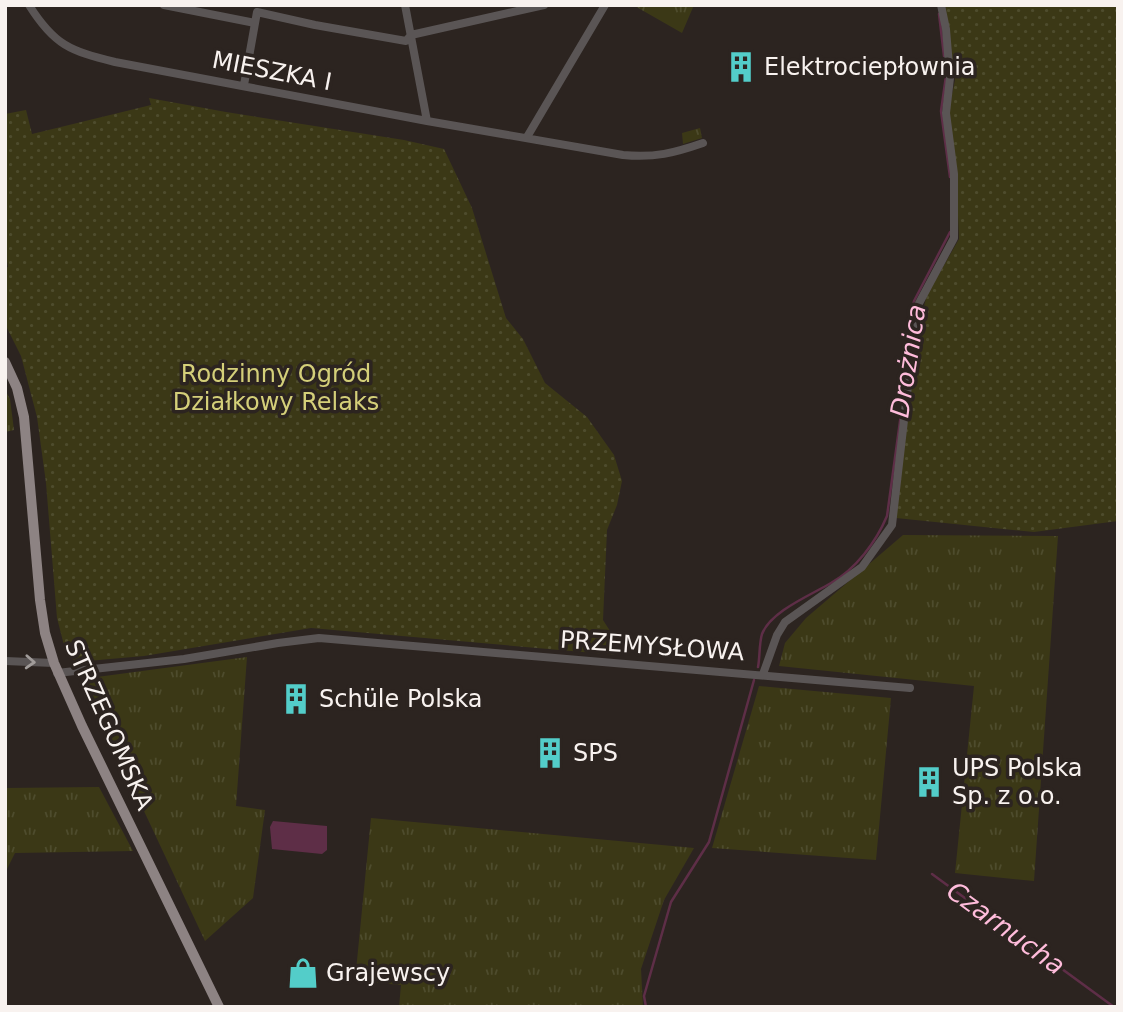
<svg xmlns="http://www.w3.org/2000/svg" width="1123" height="1012" font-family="'DejaVu Sans',sans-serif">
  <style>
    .grass { fill: url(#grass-tufts) }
    .garden { fill: url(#garden-dots) }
    .water { fill: #5e2e47 }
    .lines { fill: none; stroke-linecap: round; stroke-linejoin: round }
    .stream { stroke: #5e2e47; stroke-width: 2.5 }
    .minor { stroke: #5a5555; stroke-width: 8 }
    .major { stroke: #8d8383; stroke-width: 10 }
    .oneway { stroke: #a19c9a }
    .labels { text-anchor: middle; stroke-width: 7; stroke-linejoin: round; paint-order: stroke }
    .poi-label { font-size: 24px; fill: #f8f2ef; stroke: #2c2420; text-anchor: start }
    .street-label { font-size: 24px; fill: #f8f2ef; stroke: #2c2420 }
    .park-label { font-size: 24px; fill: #d4cf79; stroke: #2c2420 }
    .water-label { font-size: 26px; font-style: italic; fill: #ffbcdb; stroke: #2c2420 }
  </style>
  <defs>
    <pattern id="grass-tufts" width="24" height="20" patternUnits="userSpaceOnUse" patternTransform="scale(1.75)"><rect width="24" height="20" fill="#3b3816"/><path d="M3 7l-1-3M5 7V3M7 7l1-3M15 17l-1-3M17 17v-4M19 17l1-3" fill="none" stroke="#4e4c2d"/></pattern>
    <pattern id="garden-dots" width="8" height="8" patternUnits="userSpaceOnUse" patternTransform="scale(1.75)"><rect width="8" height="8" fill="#3b3816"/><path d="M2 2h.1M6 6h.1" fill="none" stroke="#4e4c2d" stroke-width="1.8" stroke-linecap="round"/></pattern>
  </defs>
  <rect width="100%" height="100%" fill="#2c2420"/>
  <path class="grass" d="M633,5h61l-12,28z
    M700,128l2,10 -19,6 -1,-11z
    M5,390l5,9 4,31 -9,2z
    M903,535l155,1 -24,345 -79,-8 19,-187 -195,-20 6,-23 21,-25z
    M247,657l-11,149 29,4 -12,88 -48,43 -123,-262z
    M759,686l132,12 -15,162 -164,-12z
    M99,787l34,64 -118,2 -10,20v-85z
    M371,818l323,30 -30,52 -23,69 2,38h-244l2,-22 -46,-4z"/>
  <path class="garden" d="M944,5h174v516l-84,11 -138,-14 22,-190 9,-33 32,-56 -3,-71 -7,-59 6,-29z
    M149,98l77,14 178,28 40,9 28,59 34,110 17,21 22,44 42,34 27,38 8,26 -5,24 -10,25 -4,90 16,25 -2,10 -306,-27 -167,28 -68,6 -10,-9 -9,-35 -11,-135 -9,-66 -16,-61 -16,-32v-56l3,-1 -3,-17v-136l21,-4 6,24 119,-29z"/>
  <path class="water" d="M273,821l54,5v24l-5,4 -50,-5 -2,-22z"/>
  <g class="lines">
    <path class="stream" d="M939,14l5,42
      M946,76l-5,35 9,66
      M910,338v-19l4,-18 36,-69
      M758,667c2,-10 1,-23 4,-33 9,-23 49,-39 69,-51 25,-14 45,-41 56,-67l14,-102
      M932,874l182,133
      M646,1007l-2,-11 27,-94 38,-60 45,-162"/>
    <path class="minor" d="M29,5c25,40 41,46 86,57l312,59 196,34c32,3 51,-2 80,-12
      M164,5l91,18
      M405,5l22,116
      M244,85l13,-73 58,13 91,16 5,-6 133,-30
      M527,137l78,-132
      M5,661l49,2
      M57,673l127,-14 94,-16 41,-5 591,50
      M763,674l14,-39 8,-13 77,-55 30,-42 25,-218 37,-69v-64l-8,-61 4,-35 -4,-49 -5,-24"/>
    <path class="major" d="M5,362l12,26 7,29 16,183 5,33 9,30 28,63 137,281"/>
  </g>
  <defs><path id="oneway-chevron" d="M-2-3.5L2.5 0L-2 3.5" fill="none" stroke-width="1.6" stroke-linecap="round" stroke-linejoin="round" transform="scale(1.75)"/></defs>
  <use class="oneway" href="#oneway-chevron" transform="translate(30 662) rotate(3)"/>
  <defs>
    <symbol id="building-bare" viewBox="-9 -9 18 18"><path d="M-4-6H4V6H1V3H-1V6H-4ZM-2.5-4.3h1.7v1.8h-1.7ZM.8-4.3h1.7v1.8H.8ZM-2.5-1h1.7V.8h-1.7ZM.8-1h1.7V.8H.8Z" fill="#53cdc9" stroke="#2c2420" stroke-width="2.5" paint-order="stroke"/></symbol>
    <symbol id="shop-bare" viewBox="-9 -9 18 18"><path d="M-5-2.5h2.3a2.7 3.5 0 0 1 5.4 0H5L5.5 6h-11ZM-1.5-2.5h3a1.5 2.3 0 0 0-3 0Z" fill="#53cdc9" stroke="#2c2420" stroke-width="2.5" paint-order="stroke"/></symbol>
  </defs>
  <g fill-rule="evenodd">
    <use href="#building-bare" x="719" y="45" width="44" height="44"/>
    <use href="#building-bare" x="274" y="677" width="44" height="44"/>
    <use href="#building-bare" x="528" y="731" width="44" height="44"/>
    <use href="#building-bare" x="907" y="760" width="44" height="44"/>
    <use href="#shop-bare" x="281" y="951" width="44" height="44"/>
  </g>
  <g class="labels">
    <g class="poi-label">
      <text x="764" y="75">Elektrociepłownia</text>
      <text x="319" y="707">Schüle Polska</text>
      <text x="573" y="761">SPS</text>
      <text x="952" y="776">UPS Polska<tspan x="952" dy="28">Sp. z o.o.</tspan></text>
      <text x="326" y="981">Grajewscy</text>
    </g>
    <g class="street-label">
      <text transform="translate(272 71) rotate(11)" y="8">MIESZKA I</text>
      <text transform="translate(652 646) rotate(4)" y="8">PRZEMYSŁOWA</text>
      <text transform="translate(109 725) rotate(66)" y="8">STRZEGOMSKA</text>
    </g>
    <g class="park-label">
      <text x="276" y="382">Rodzinny Ogród<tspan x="276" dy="28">Działkowy Relaks</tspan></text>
    </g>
    <g class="water-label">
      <text transform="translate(908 361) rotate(-81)" y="9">Drożnica</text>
      <text transform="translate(1006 928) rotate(36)" y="9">Czarnucha</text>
    </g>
  </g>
  <rect width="1123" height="1012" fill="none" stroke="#f8f2ef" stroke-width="14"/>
</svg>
